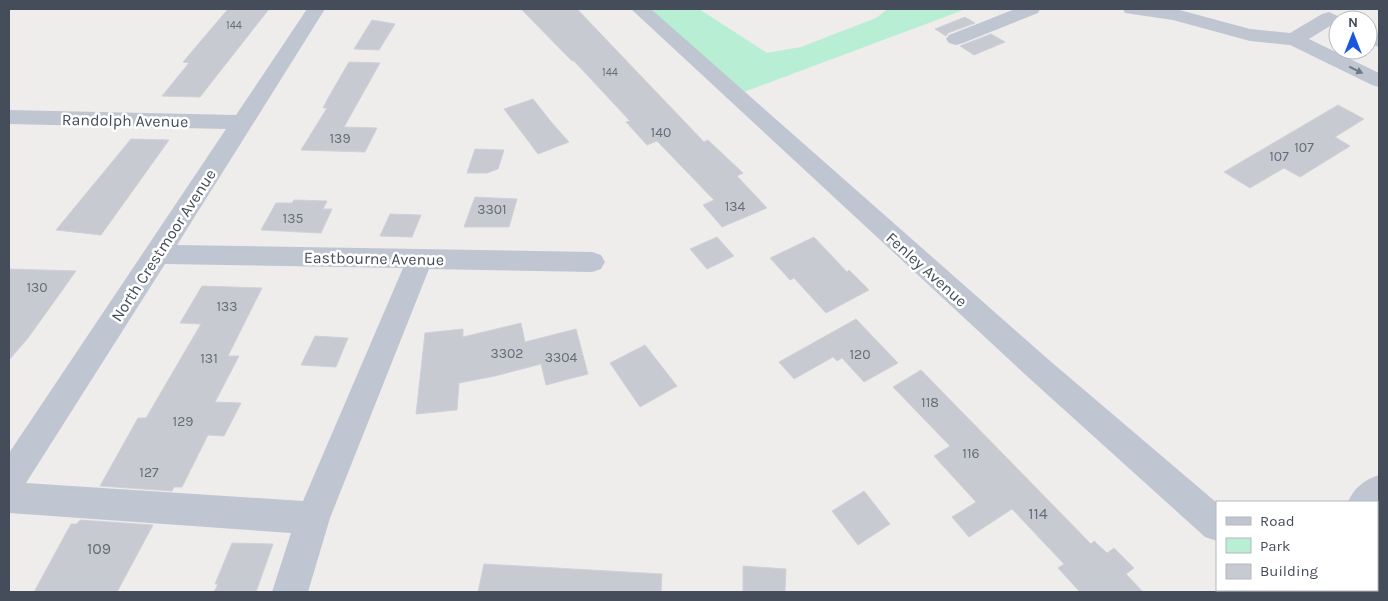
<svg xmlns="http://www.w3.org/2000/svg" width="1388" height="601" font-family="Karla,sans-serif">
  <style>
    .green { fill: #b8eed3 }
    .building { fill: #c8cad2; stroke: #d0d1d8 }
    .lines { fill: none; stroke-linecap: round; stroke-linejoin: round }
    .minor { fill: #bfc6d2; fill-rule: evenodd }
    .oneway { fill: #6f7783 }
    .labels { text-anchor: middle; stroke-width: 5; stroke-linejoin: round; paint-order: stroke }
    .far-number-label { font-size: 11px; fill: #656c77 }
    .number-label { font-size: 14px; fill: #656c77 }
    .street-label { font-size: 16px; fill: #444d59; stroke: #fff }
    .near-number-label { font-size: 16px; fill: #656c77 }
  </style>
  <rect width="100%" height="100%" fill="#efecec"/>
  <path class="green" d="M651,9h48l68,44 34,-6 75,-29 12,-9h78l-225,84z"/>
  <path class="building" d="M228,9h41l-69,88 -38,-1 27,-33 -6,-1z
    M521,9h56l127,133 4,-2 35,33 -6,3 30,32 -45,19 -19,-22 11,-5 -57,-59 -10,4 -21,-23 4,-1 -56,-60h-2z
    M965,17l10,6 -27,10 -2,3 -11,-7z
    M372,20l23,4 -16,26 -25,-1z
    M991,34l14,8 -31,13 -14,-9z
    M349,62l31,1 -36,64 33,1 -12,24 -64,-2 26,-42h-4l4,-8z
    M533,99l19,24 17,19 -31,12 -34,-45z
    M1338,105l26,14 -29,18 15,9 -50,31 -16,-9 -34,20 -26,-16z
    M131,139l38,1 -68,95 -45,-5z
    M475,149l29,1 -6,19 -11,4h-20z
    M475,197l42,2 -8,28h-45z
    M294,200l33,1 -4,8h9l-11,24 -60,-3 15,-27h16z
    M390,214l31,1 -9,22 -32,-1z
    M717,237l17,19 -27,13 -17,-20z
    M814,237l33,35 2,-2 20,20 -43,23 -32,-35 -4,2 -20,-22z
    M9,269l67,2 -48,67 -19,22z
    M202,286l60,2 -34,68h11l-24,46 26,1 -17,33 -16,-1 -26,52h-8l-2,4 -72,-5 38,-68h8l55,-94 -21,-1z
    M856,319l42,44 -34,19 -22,-24 -5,3 -4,-4 -39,22 -15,-17z
    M521,323l4,19 51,-13 12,45 -42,11 -5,-21 -46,12 -36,7 -2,27 -41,4 9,-81 38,-4v8z
    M315,336l33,2 -12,29 -35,-2z
    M645,345l32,41 -37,21 -30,-44z
    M921,370l170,174 3,-3 13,12 7,-5 20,20 -8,6 17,18h-63l-22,-24 6,-4 -52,-55 -43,28 -17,-20 24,-15 -42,-46 16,-10 -57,-59z
    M864,491l26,33 -32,21 -26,-34z
    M80,520l73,5 -36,67h-83l37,-68h6z
    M232,543l41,1 -17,48h-42l4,-8h-3z
    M484,564l178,10 -1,18h-183z
    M743,566l43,3 -1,23h-42z"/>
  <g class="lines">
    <path class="minor" d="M307,9h18l-148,236 415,7 9,3 4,7 -4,7 -9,3 -163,-3 -99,249 -22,74h-36l19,-59 -282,-20v-60l217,-324 -217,-5v-14l227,5zM165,264l238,4 -100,233 -277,-18z
      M631,9h20l398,351 168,143v38l-12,-4 -176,-159z
      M1015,9h25l-2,4 -75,30 -7,2 -7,-2 -3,-4 3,-4z
      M1123,9h53l74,20 40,4 32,-19 7,-2 17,8h-8v8l-8,-2 -21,13 70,34v14l-7,-2 -82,-40 -40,-4 -77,-21 -48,-7z
      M1368,30l11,4v13l-11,-4z
      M1379,475v36l-2,2v-11h-29c6,-14 16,-22 31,-27z
      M1379,530v35l-2,1v-35z
      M1273,590h76l-1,2h-74z"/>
  </g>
  <defs><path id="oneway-solid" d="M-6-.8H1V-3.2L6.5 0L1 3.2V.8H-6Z" transform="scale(1.25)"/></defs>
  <use class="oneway" href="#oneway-solid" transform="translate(1356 70) rotate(26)"/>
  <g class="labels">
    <g class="far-number-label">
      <text x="234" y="29">144</text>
      <text x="610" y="76">144</text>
    </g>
    <g class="number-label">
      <text x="661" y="137">140</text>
      <text x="340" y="143">139</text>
      <text x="1304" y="152">107</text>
      <text x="1279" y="161">107</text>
      <text x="735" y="211">134</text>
      <text x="492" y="214">3301</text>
      <text x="293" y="223">135</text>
      <text x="37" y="292">130</text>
      <text x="227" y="311">133</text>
      <text x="507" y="358">3302</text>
      <text x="860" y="359">120</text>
      <text x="561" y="362">3304</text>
      <text x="209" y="363">131</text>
      <text x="930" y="407">118</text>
      <text x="183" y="426">129</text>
      <text x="971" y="458">116</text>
      <text x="149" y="477">127</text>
    </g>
    <g class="street-label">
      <text transform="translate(125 120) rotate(1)" y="6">Randolph Avenue</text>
      <text transform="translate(163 245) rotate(-57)" y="6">North Crestmoor Avenue</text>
      <text transform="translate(374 258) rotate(1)" y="6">Eastbourne Avenue</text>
      <text transform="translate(927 269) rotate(42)" y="6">Fenley Avenue</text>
    </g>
    <g class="near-number-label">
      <text x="1038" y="519">114</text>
      <text x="99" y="554">109</text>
    </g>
  </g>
  <rect width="1388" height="601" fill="none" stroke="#444d59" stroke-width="20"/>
  <rect x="1216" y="501" width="162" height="90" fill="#ffffff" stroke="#b4b8bd"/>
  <rect x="1226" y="517" width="25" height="8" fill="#bfc6d2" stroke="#b4b8bd"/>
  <text x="1260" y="526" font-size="15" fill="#444d59">Road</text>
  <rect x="1226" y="538" width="25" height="15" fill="#b8eed3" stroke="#b4b8bd"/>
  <text x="1260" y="551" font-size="15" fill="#444d59">Park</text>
  <rect x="1226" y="564" width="25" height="15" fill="#c8cad2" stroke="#b4b8bd"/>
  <text x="1260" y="576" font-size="15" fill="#444d59">Building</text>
  <g transform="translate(1353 35)"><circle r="24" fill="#ffffff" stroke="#b4b8bd"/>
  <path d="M0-4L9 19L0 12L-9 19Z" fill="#1758de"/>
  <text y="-8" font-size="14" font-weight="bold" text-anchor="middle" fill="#444d59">N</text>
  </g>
</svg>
